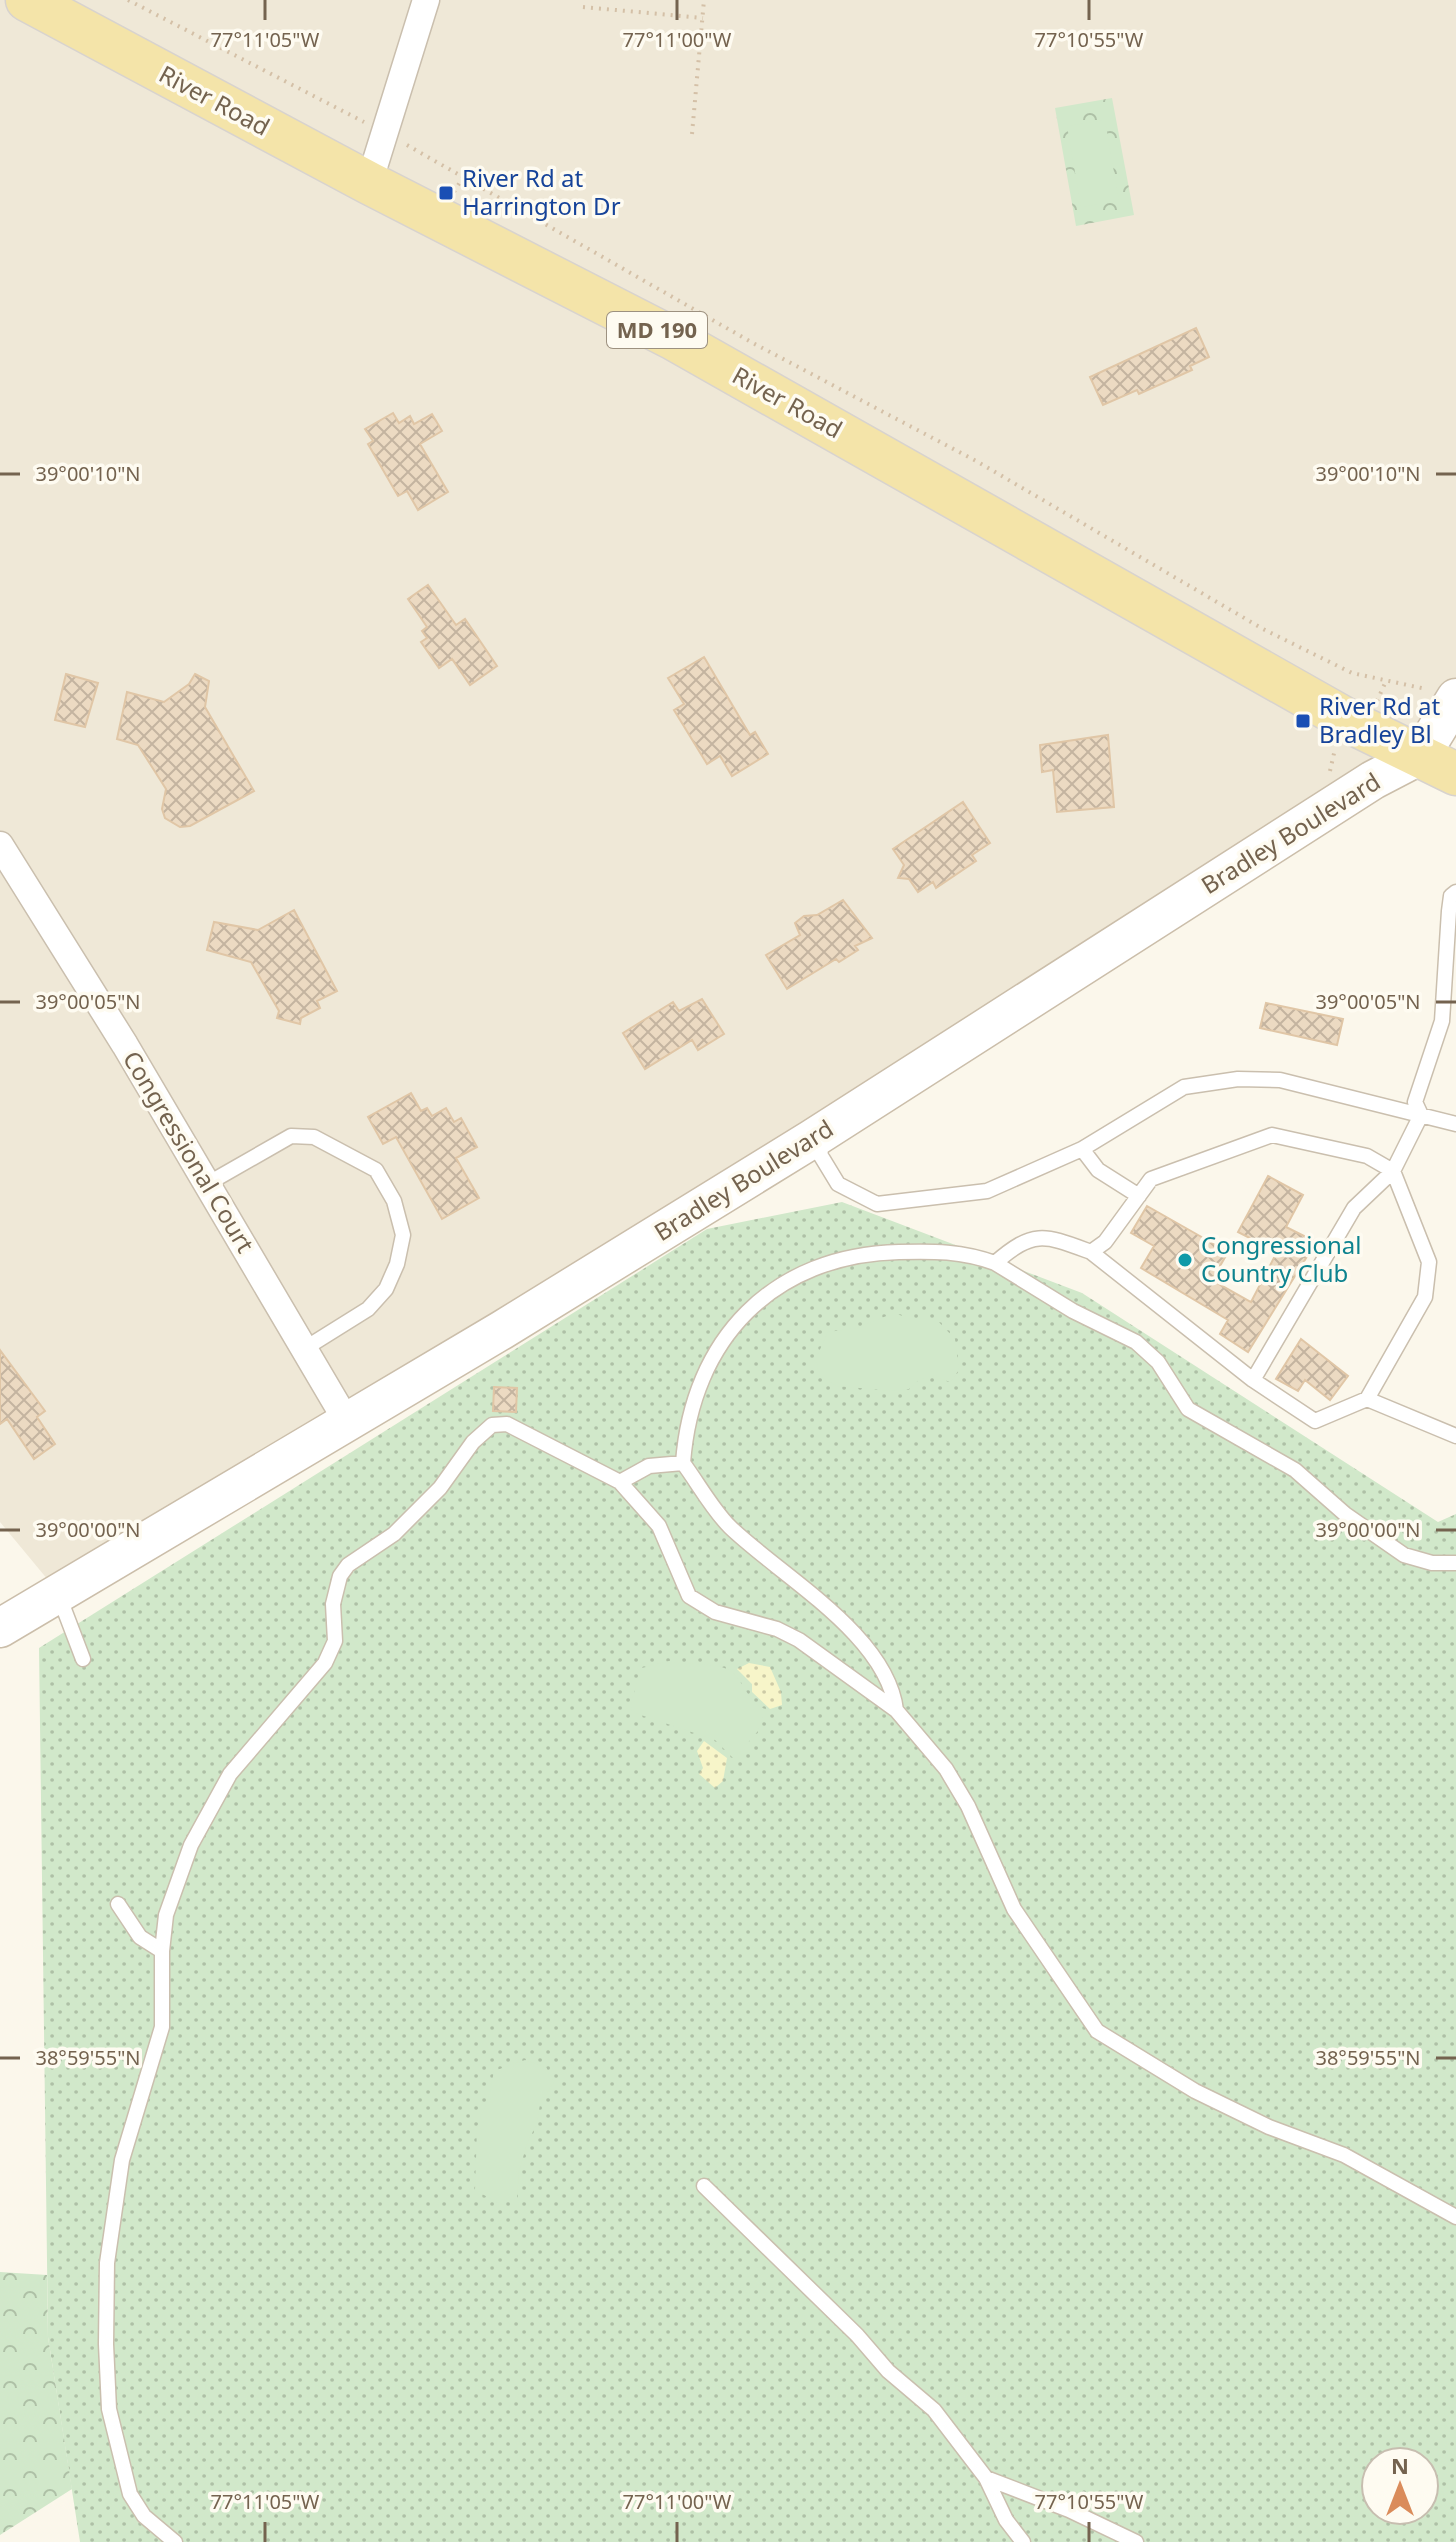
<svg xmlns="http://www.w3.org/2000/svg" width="1456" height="2542" font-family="'Noto Sans',sans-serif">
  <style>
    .residential { fill: #efe8d7 }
    .grass { fill: url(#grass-dots); fill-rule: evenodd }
    .forest { fill: url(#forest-crowns) }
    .sand { fill: url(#sand-dots) }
    .pitch { fill: #d1e8ca }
    .building { fill: url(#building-cross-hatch); stroke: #e0c6a6; stroke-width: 2 }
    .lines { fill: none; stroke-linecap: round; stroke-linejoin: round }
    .lane-casing { stroke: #cabfae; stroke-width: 17 }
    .street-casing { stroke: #cabfae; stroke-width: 29 }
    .secondary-casing { stroke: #cbbeaa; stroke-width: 41 }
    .primary-casing { stroke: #d8d3ce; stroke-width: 45 }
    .path { stroke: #d4c0a7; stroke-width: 4; stroke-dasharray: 2 6; stroke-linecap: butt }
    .lane { stroke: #fff; stroke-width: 14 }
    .street { stroke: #fff; stroke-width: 26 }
    .secondary { stroke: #fff; stroke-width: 38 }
    .primary { stroke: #f4e4a9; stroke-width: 42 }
    .ticks { fill: none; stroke: #74634f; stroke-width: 3 }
    .transit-dot { fill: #1a4fb4; stroke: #fefbf1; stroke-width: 3 }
    .culture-dot { fill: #0f9aa8; stroke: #fefbf1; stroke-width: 3 }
    .labels { text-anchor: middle; stroke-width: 7; stroke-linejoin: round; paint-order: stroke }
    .shield { fill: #fefbf1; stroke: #9d9180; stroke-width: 2 }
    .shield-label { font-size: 22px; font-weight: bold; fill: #74634f }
    .street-label { font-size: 24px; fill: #74634f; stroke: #fefbf1 }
    .transit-label { font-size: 24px; fill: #164399; stroke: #fefbf1; text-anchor: start }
    .culture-label { font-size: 24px; fill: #0d838f; stroke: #fefbf1; text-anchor: start }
    .ticks-label { font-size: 20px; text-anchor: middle; fill: #74634f; stroke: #fefbf1; stroke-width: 7; stroke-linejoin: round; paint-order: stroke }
  </style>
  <defs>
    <pattern id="grass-dots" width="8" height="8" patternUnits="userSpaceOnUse" patternTransform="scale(2)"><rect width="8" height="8" fill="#d1e8ca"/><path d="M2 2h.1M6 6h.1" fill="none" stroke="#aec0a6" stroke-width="1.8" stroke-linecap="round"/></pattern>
    <pattern id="forest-crowns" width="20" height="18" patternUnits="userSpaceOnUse" patternTransform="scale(2)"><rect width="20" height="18" fill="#d1e8ca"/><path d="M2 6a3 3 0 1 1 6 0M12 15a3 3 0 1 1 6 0" fill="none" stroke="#aec0a6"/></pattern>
    <pattern id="sand-dots" width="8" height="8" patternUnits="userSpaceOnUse" patternTransform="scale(2)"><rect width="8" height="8" fill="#f7f5c9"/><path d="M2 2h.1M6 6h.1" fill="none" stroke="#cdcaa6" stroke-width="1.8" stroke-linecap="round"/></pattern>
    <pattern id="building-cross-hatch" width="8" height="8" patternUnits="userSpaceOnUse" patternTransform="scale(2)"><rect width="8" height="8" fill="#ecdac2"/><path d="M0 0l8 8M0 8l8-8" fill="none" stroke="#c4b4a0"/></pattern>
  </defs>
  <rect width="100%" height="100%" fill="#fbf7eb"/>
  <path class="residential" d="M0,0h1456v698l-35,57 -1363,837 -58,-70z"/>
  <path class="grass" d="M842,1202l240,91 356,229 18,-8v1028h-1376l-32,-205 -9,-689 668,-419zM1376,2462h48v48h-48z"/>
  <path class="forest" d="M1112,98l22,117 -58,11 -21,-118z
    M0,2272l47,3 1,62 24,152 -72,46z"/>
  <path class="sand" d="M749,1663l21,4 11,25 1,13 -12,4 -18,-17v-8l-15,-15z
    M704,1741l23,17 -4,23 -8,7 -16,-14 4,-6 -6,-17z"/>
  <path class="pitch" d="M1105,120l14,81 -38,6 -14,-81z
    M894,1313l17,6h25l19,20 4,31 -9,12 -17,-6 -13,3 -11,10 -14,2 -59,-5 -17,-11 -3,-17 12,-26 28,-4z
    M669,1661c18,5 48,0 63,11 13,11 17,33 34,37l-8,22 -24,28 -19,-19 -83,-28 -1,-10 11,-34z
    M525,2060l21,7 8,15 -14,22 -3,19 -10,21 -8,27 -2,27 -17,6 -25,-14 2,-63 12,-31 5,-25z"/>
  <path class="building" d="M1196,328l13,29 -19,9 2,4 -53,24 -2,-4 -34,15 -13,-28z
    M393,413l6,10 11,-7 4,8 18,-10 10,17 -22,13 28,48 -30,18 -11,-19 -9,5 -30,-52 5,-3 -8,-12z
    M428,585l28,40 9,-6 32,47 -27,19 -18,-26 -13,9 -18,-26 6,-4 -5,-7 5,-4 -19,-28z
    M704,657l46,78 5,-3 13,22 -36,22 -12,-20 -13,8 -33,-54 10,-6 -16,-26z
    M66,674l32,9 -13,44 -30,-7z
    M195,674l14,7 -4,26 49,84 -64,35 -10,1 -15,-9 -3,-9 4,-20 -28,-44 -21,-6 10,-47 37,10 25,-18z
    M1108,735l6,72 -57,5 -4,-42 -11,2 -2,-27z
    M963,802l27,41 -18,12 4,6 -40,27 -3,-6 -15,10 -9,-13 -11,-1 6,-13 -11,-16z
    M843,900l29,38 -17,8 3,4 -19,12 -3,-3 -49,30 -21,-34 34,-20 -5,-12 9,-7 13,-1z
    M294,910l43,81 -20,10 3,7 -19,10 -1,6 -23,-6 2,-7 -28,-49 -44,-12 7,-28 44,8z
    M702,999l22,35 -26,16 -6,-10 -47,29 -22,-36 50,-31 6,9z
    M1266,1003l77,16 -6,26 -77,-17z
    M411,1093l10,18 6,-3 5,8 14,-8 8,14 7,-4 16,29 -21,11 23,40 -37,21 -46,-82 -13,7 -15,-27z
    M1268,1176l35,19 -17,32 30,15 -68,110 -28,-18 8,-14 -87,-52 13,-22 -23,-13 16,-27 81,46 -16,28 39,22 26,-50 -39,-20z
    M1301,1339l47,37 -18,24 -25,-20 -7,11 -22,-12z
    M0,1350l45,61 -8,6 18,27 -21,15 -27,-40 -7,5z
    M494,1387l23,1 -1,24 -23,-1z"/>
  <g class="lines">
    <defs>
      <path id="lane" d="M1272,1135l95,21 26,15 36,91 -4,35 -58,102 -52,22 -62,-41 -162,-128 14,-10 46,-63z
        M819,1140l2,16 17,28 39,20 110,-13 95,-42 102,-62 54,-8 42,1 176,44
        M1082,1149l16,21 41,26
        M207,1184l84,-48 23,1 62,33 18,31 9,34 -6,29 -11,25 -18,20 -64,40
        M995,1263l78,48 63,31 22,20 30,47 107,61 50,44 59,41 28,8h24
        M1253,1380l101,-172 39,-37 28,-56 -6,-13 27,-81 7,-110 2,-15 5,-4
        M1367,1399l89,37
        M683,1463c15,20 29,46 47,64 52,50 157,108 166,183
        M620,1482l39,44 30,70 26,16 62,17 22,11 97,70 50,59 22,37 46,103 83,122 98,60 74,36 75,28 112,62
        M59,1596l24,63
        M118,1904l22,33 22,14
        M704,2186l153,149 31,36 46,39 52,68 20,42 17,22
        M986,2478l83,32 67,32
        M175,2542l-31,-26 -14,-22 -21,-85 -3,-65 1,-81 15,-103 40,-133v-76l4,-36 25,-70 39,-71 95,-111 10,-22 -2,-37 7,-28 8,-11 46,-31 46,-46 33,-46 19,-17 15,-1 113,58 29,-16 34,-3c9,-124 90,-208 216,-211 34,-1 63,-1 96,11 39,-34 50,-28 96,-11"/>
      <path id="street" d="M369,183l57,-183
        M0,845l125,200 221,375"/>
      <path id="secondary" d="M0,1628l502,-298 310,-191 561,-359 48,-25 35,-57"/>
      <path id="primary" d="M27,0l342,183 303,155 686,388 98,48"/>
    </defs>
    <use href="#lane" class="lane-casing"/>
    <use href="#street" class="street-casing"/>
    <use href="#secondary" class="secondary-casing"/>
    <use href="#primary" class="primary-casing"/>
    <path class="path" d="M128,0l236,122
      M583,7l120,11
      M692,134l12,-134
      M407,145l344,197 227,120 285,167 89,44 74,16
      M454,192l9,-15
      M1377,701l9,-20
      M1330,771l5,-22"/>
    <use href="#lane" class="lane"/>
    <use href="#street" class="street"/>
    <use href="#secondary" class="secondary"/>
    <use href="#primary" class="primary"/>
  </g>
  <path class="ticks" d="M265,0v20M677,0v20M1089,0v20M0,474h20M1436,474h20M0,1002h20M1436,1002h20M0,1530h20M1436,1530h20M0,2058h20M1436,2058h20M265,2522v20M677,2522v20M1089,2522v20"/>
  <g class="transit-dot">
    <rect x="438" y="185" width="16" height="16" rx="4"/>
    <rect x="1295" y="713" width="16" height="16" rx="4"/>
  </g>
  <circle class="culture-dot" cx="1185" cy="1260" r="8"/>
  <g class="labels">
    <rect class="shield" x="607" y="312" width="100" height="36" rx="6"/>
    <g class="shield-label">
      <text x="657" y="338">MD 190</text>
    </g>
    <g class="street-label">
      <text transform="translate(214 101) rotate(28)" y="8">River Road</text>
      <text transform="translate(787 403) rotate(29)" y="8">River Road</text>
      <text transform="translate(1291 834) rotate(-32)" y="8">Bradley Boulevard</text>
      <text transform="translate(188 1152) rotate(59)" y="8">Congressional Court</text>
      <text transform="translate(744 1181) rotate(-32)" y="8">Bradley Boulevard</text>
    </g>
    <g class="transit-label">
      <text x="462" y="187">River Rd at<tspan x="462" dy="28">Harrington Dr</tspan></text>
      <text x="1319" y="715">River Rd at<tspan x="1319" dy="28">Bradley Bl</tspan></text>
    </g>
    <g class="culture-label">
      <text x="1201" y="1254">Congressional<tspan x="1201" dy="28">Country Club</tspan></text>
    </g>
  </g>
  <g class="ticks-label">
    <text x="265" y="47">77°11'05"W</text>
    <text x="677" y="47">77°11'00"W</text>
    <text x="1089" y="47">77°10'55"W</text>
    <text x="88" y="481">39°00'10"N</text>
    <text x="1368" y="481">39°00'10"N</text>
    <text x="88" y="1009">39°00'05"N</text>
    <text x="1368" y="1009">39°00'05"N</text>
    <text x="88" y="1537">39°00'00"N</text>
    <text x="1368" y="1537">39°00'00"N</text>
    <text x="88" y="2065">38°59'55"N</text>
    <text x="1368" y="2065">38°59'55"N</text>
    <text x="265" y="2509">77°11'05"W</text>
    <text x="677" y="2509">77°11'00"W</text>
    <text x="1089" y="2509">77°10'55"W</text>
  </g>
  <g transform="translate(1400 2486)"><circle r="38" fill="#fefbf1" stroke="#c7beb0" stroke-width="2"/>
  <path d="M0-6L14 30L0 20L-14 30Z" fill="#da8c5b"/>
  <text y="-12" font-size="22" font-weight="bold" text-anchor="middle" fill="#74634f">N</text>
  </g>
</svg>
